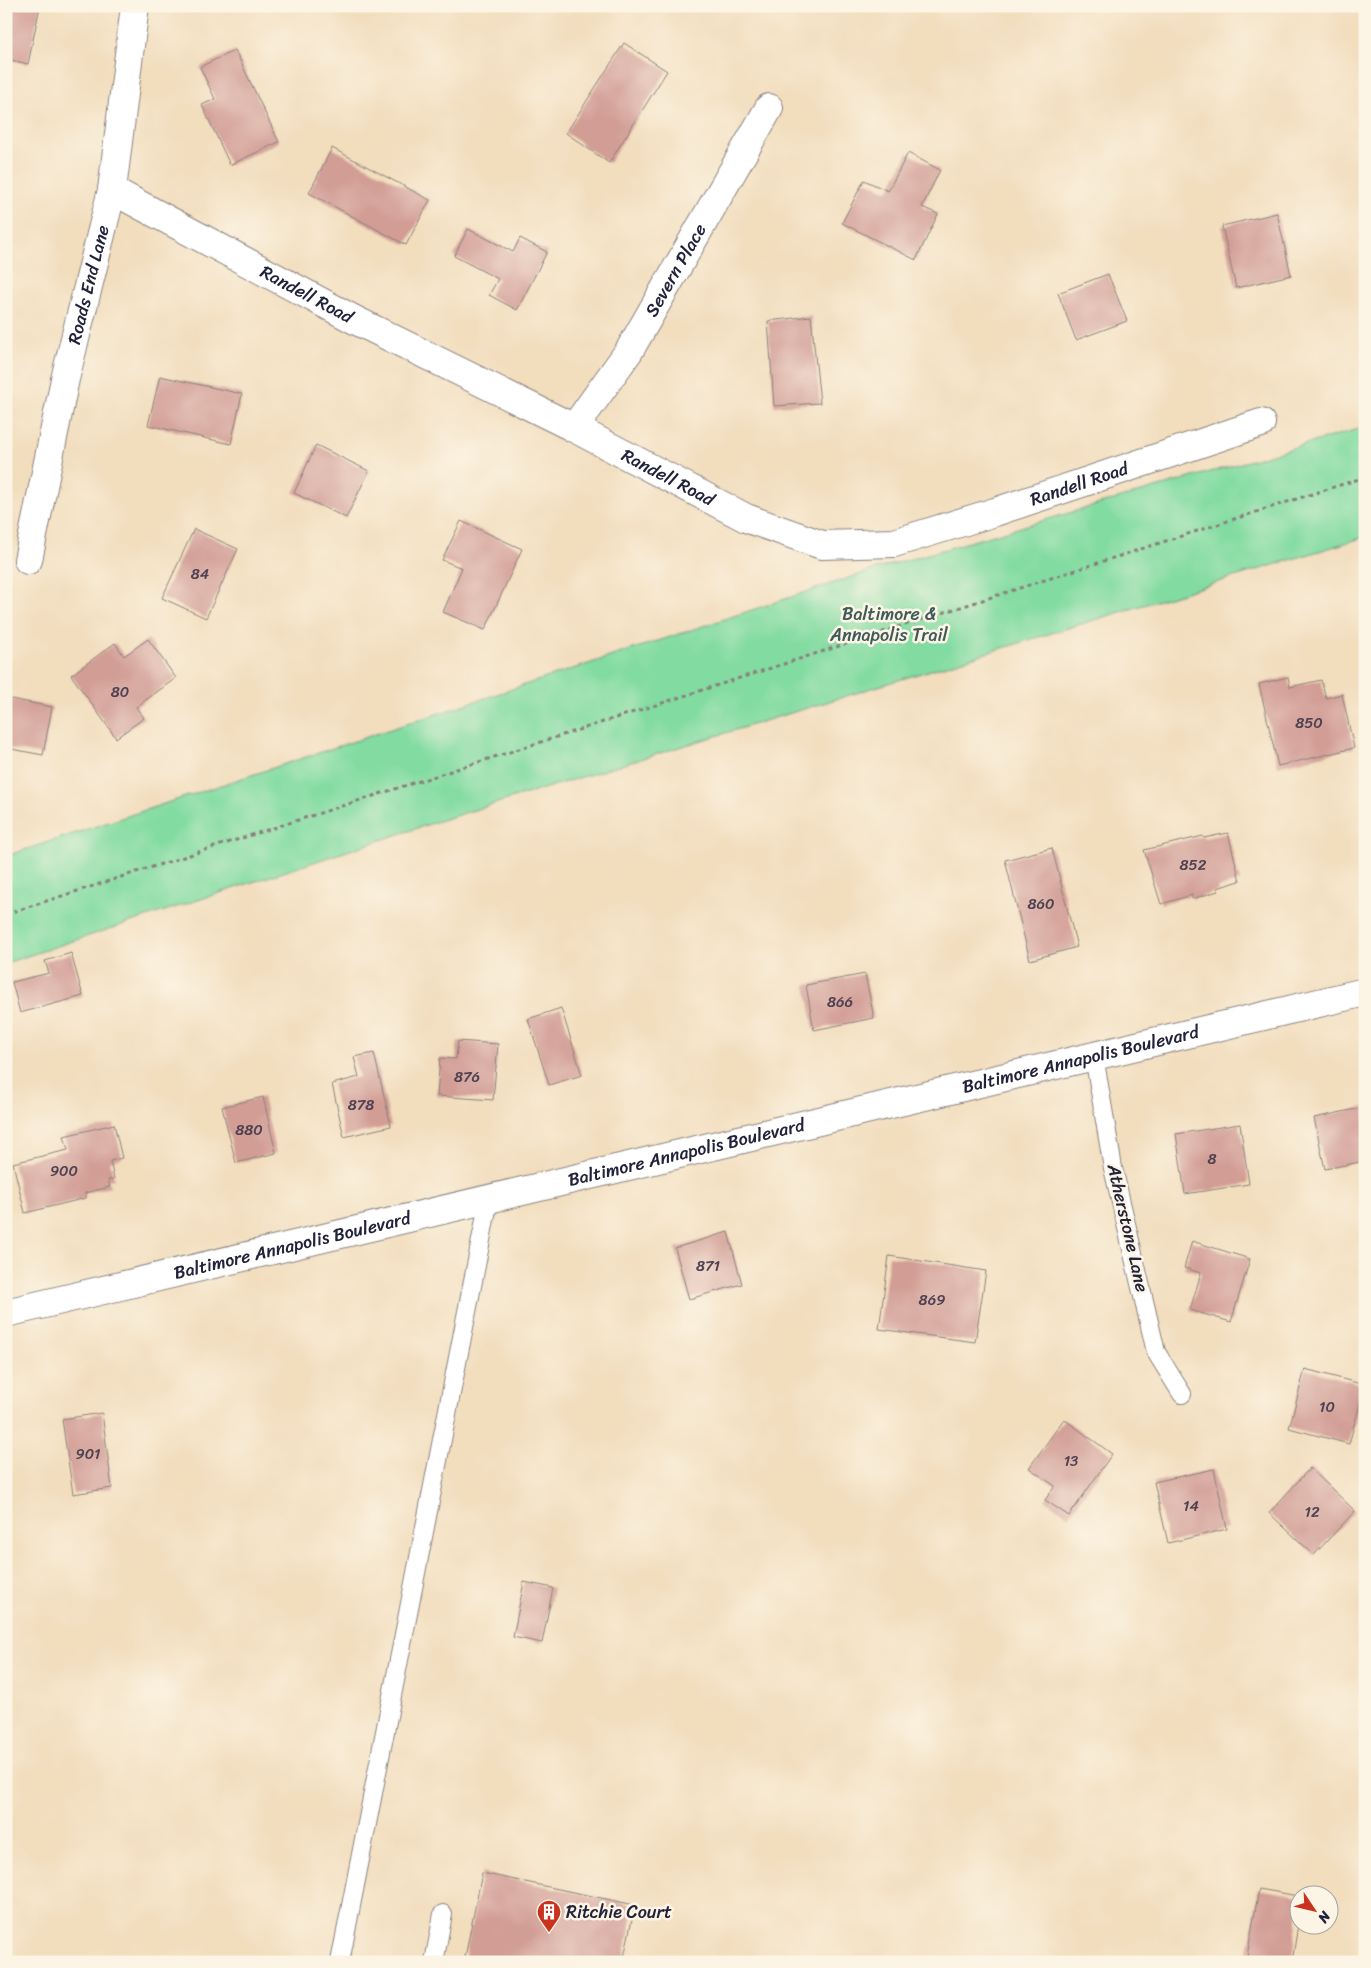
<svg xmlns="http://www.w3.org/2000/svg" width="1371" height="1968" font-family="Sriracha,sans-serif">
  <style>
    .park { fill: #82dba1; stroke: #527e6e }
    .building { fill: #d29d95 }
    .lines { fill: none; stroke-linecap: round; stroke-linejoin: round }
    .service-casing { stroke: #8a807c; stroke-width: 20 }
    .minor-casing { stroke: #8a807c; stroke-width: 30 }
    .tertiary-casing { stroke: #8a807c; stroke-width: 30 }
    .path { stroke: #8a807c; stroke-width: 3; stroke-dasharray: 4 4; stroke-linecap: butt }
    .service { stroke: #fff; stroke-width: 18 }
    .minor { stroke: #fff; stroke-width: 28 }
    .tertiary { stroke: #fff; stroke-width: 28 }
    .labels { text-anchor: middle; stroke-width: 5; stroke-linejoin: round; paint-order: stroke }
    .number-label { font-size: 15px; fill: #4e4152 }
    .street-label { font-size: 18px; fill: #22223b; stroke: #fcf5e5 }
    .park-label { font-size: 18px; fill: #3f5a5a; stroke: #fcf5e5 }
    .poi-label { font-size: 18px; fill: #22223b; stroke: #fcf5e5; text-anchor: start }
  </style>
  <rect width="100%" height="100%" fill="#fcf5e5"/>
  <filter id="ink" filterUnits="userSpaceOnUse"><feTurbulence type="fractalNoise" baseFrequency=".02" numOctaves="2"/><feDisplacementMap in="SourceGraphic" scale="10" xChannelSelector="R" yChannelSelector="G"/><feConvolveMatrix kernelMatrix="1 2 1 2 8 2 1 2 1" color-interpolation-filters="sRGB"/></filter>
  <filter id="wash" filterUnits="userSpaceOnUse"><feTurbulence type="fractalNoise" baseFrequency=".0096" numOctaves="4" result="noise"/><feDisplacementMap in="SourceGraphic" scale="20" xChannelSelector="R" yChannelSelector="G"/><feGaussianBlur stdDeviation="1.12" result="paint"/><feColorMatrix in="noise" values="0 0 0 0 0 0 0 0 0 0 0 0 0 0 0 0 0 1.4 0 .05"/><feComposite in="paint" operator="in"/></filter>
  <g filter="url(#wash)">
    <rect width="100%" height="100%" fill="#f2ddbd"/>
    <path class="park" d="M1365,427v110l-920,282 -439,144v-107l867,-286z"/>
    <g id="blocks">
      <path class="building" d="M6,6h34l-12,58 -22,-5z
        M624,43l43,28 -58,92 -43,-30z
        M235,50l44,92 -49,23 -28,-60 13,-6 -15,-32z
        M332,148l98,52 -24,45 -97,-52z
        M908,153l32,17 -18,37 16,7 -22,46 -74,-37 22,-43 24,11z
        M1277,213l14,62 -55,13 -14,-62z
        M468,229l45,23 7,-14 27,14 -30,58 -28,-15 9,-16 -44,-23z
        M1108,274l19,47 -51,19 -18,-47z
        M811,316l9,87 -46,3 -6,-85z
        M160,376l82,18 -11,50 -83,-19z
        M316,445l53,26 -23,47 -52,-25z
        M461,521l61,28 -37,81 -42,-18 19,-44 -20,-8z
        M194,529l44,20 -32,69 -44,-20z
        M148,639l28,39 -40,29 8,11 -28,20 -45,-63 44,-32 9,13z
        M1288,677l2,10 31,-7 5,18 16,-4 12,54 -76,18 -19,-82z
        M6,698l46,9 -9,48 -37,-7z
        M1228,833l12,48 -23,7 1,3 -26,8v-4l-31,9 -17,-54 59,-14 1,2z
        M1052,848l25,99 -47,13 -25,-100z
        M71,953l12,43 -63,17 -8,-31 37,-9 -4,-12z
        M865,974l9,44 -60,12 -8,-45z
        M561,1008l21,67 -33,10 -21,-66z
        M458,1041l40,3 -5,56 -56,-4 3,-38 16,1z
        M374,1053l17,73 -47,11 -12,-53 27,-7 -5,-20z
        M263,1097l13,56 -40,10 -14,-56z
        M1365,1107v54l-40,8 -11,-51z
        M114,1124l8,34 -12,3 4,18 -6,1 2,7 -25,6 1,5 -61,15 -12,-50 55,-13 -4,-14z
        M1240,1124l9,60 -64,10 -9,-60z
        M728,1232l14,52 -53,15 -14,-51z
        M1192,1241l58,18 -19,63 -41,-12 11,-37 -17,-5z
        M889,1256l97,15 -11,71 -96,-13z
        M1305,1369l60,16 -16,59 -60,-16z
        M102,1413l10,75 -39,6 -11,-75z
        M1064,1419l48,35 -43,62 -24,-16 10,-14 -26,-18z
        M1310,1468l45,43 -41,44 -45,-42z
        M1214,1469l13,60 -59,14 -14,-61z
        M524,1582l29,6 -11,55 -29,-6z
        M482,1873l153,32 -12,57h-159z
        M1259,1889l39,7v29l-6,37h-46z"/>
    </g>
  </g>
  <g filter="url(#ink)">
    <use href="#blocks" fill-opacity="0" stroke="#8a807c" stroke-width="1"/>
    <g class="lines">
      <defs>
        <path id="service" d="M1094,1056l19,112 43,184 26,42
          M340,1962l149,-763
          M434,1962l9,-48"/>
        <g id="minor">
          <path id="s1" d="M112,190l241,129 221,109 172,90 76,27 72,-2 101,-31 266,-89"/>
          <path id="s2" d="M574,428l55,-77 140,-243"/>
          <path id="s3" d="M28,560l37,-181 47,-189 23,-184"/>
        </g>
        <g id="tertiary">
          <path id="s4" d="M6,1313l1359,-321"/>
        </g>
      </defs>
      <use href="#service" class="service-casing"/>
      <use href="#minor" class="minor-casing"/>
      <use href="#tertiary" class="tertiary-casing"/>
      <path class="path" d="M6,914l1359,-437"/>
      <use href="#service" class="service"/>
      <use href="#minor" class="minor"/>
      <use href="#tertiary" class="tertiary"/>
    </g>
  </g>
  <defs>
    <symbol id="building-pin" viewBox="-11 -11 22 30"><path d="M0 17L-7.5 6A9.5 9.5 0 1 1 7.5 6Z" fill="#c8321e" stroke="#fcf5e5"/><path d="M-4-6H4V6H1V3H-1V6H-4ZM-2.5-4.3h1.7v1.8h-1.7ZM.8-4.3h1.7v1.8H.8ZM-2.5-1h1.7V.8h-1.7ZM.8-1h1.7V.8H.8Z" fill="#fff"/></symbol>
  </defs>
  <g fill-rule="evenodd">
    <use href="#building-pin" x="535" y="1898" width="28" height="38"/>
  </g>
  <g class="labels">
    <g class="number-label">
      <text x="200" y="579">84</text>
      <text x="120" y="697">80</text>
      <text x="1309" y="728">850</text>
      <text x="1193" y="870">852</text>
      <text x="1041" y="909">860</text>
      <text x="840" y="1007">866</text>
      <text x="467" y="1082">876</text>
      <text x="361" y="1110">878</text>
      <text x="249" y="1135">880</text>
      <text x="1212" y="1164">8</text>
      <text x="64" y="1176">900</text>
      <text x="708" y="1271">871</text>
      <text x="932" y="1305">869</text>
      <text x="1327" y="1412">10</text>
      <text x="88" y="1459">901</text>
      <text x="1071" y="1466">13</text>
      <text x="1191" y="1511">14</text>
      <text x="1312" y="1517">12</text>
    </g>
    <g class="street-label">
      <text dy="6" stroke="none"><textPath href="#s2" startOffset="188">Severn Place</textPath></text>
      <text dy="6" stroke="none"><textPath href="#s3" startOffset="282">Roads End Lane</textPath></text>
      <text dy="6" stroke="none"><textPath href="#s1" startOffset="221">Randell Road</textPath></text>
      <text dy="6" stroke="none"><textPath href="#s1" startOffset="626">Randell Road</textPath></text>
      <text dy="6" stroke="none"><textPath href="#s1" startOffset="1061">Randell Road</textPath></text>
      <text dy="6" stroke="none"><textPath href="#s4" startOffset="1104">Baltimore Annapolis Boulevard</textPath></text>
      <text dy="6" stroke="none"><textPath href="#s4" startOffset="699">Baltimore Annapolis Boulevard</textPath></text>
      <text transform="translate(1128 1228) rotate(77)" y="6">Atherstone Lane</text>
      <text dy="6" stroke="none"><textPath href="#s4" startOffset="294">Baltimore Annapolis Boulevard</textPath></text>
    </g>
    <g class="park-label">
      <text x="889" y="620">Baltimore &amp;<tspan x="889" dy="21">Annapolis Trail</tspan></text>
    </g>
    <g class="poi-label">
      <text x="566" y="1918">Ritchie Court</text>
    </g>
  </g>
  <rect width="1371" height="1968" fill="none" stroke="#fcf5e5" stroke-width="25"/>
  <g transform="translate(1314 1910) rotate(125)"><circle r="24" fill="#fcf5e5" stroke="#a5a1a1"/>
  <path d="M0-4L9 19L0 12L-9 19Z" fill="#c8321e"/>
  <text y="-8" font-size="14" font-weight="bold" text-anchor="middle" fill="#22223b">N</text>
  </g>
</svg>
